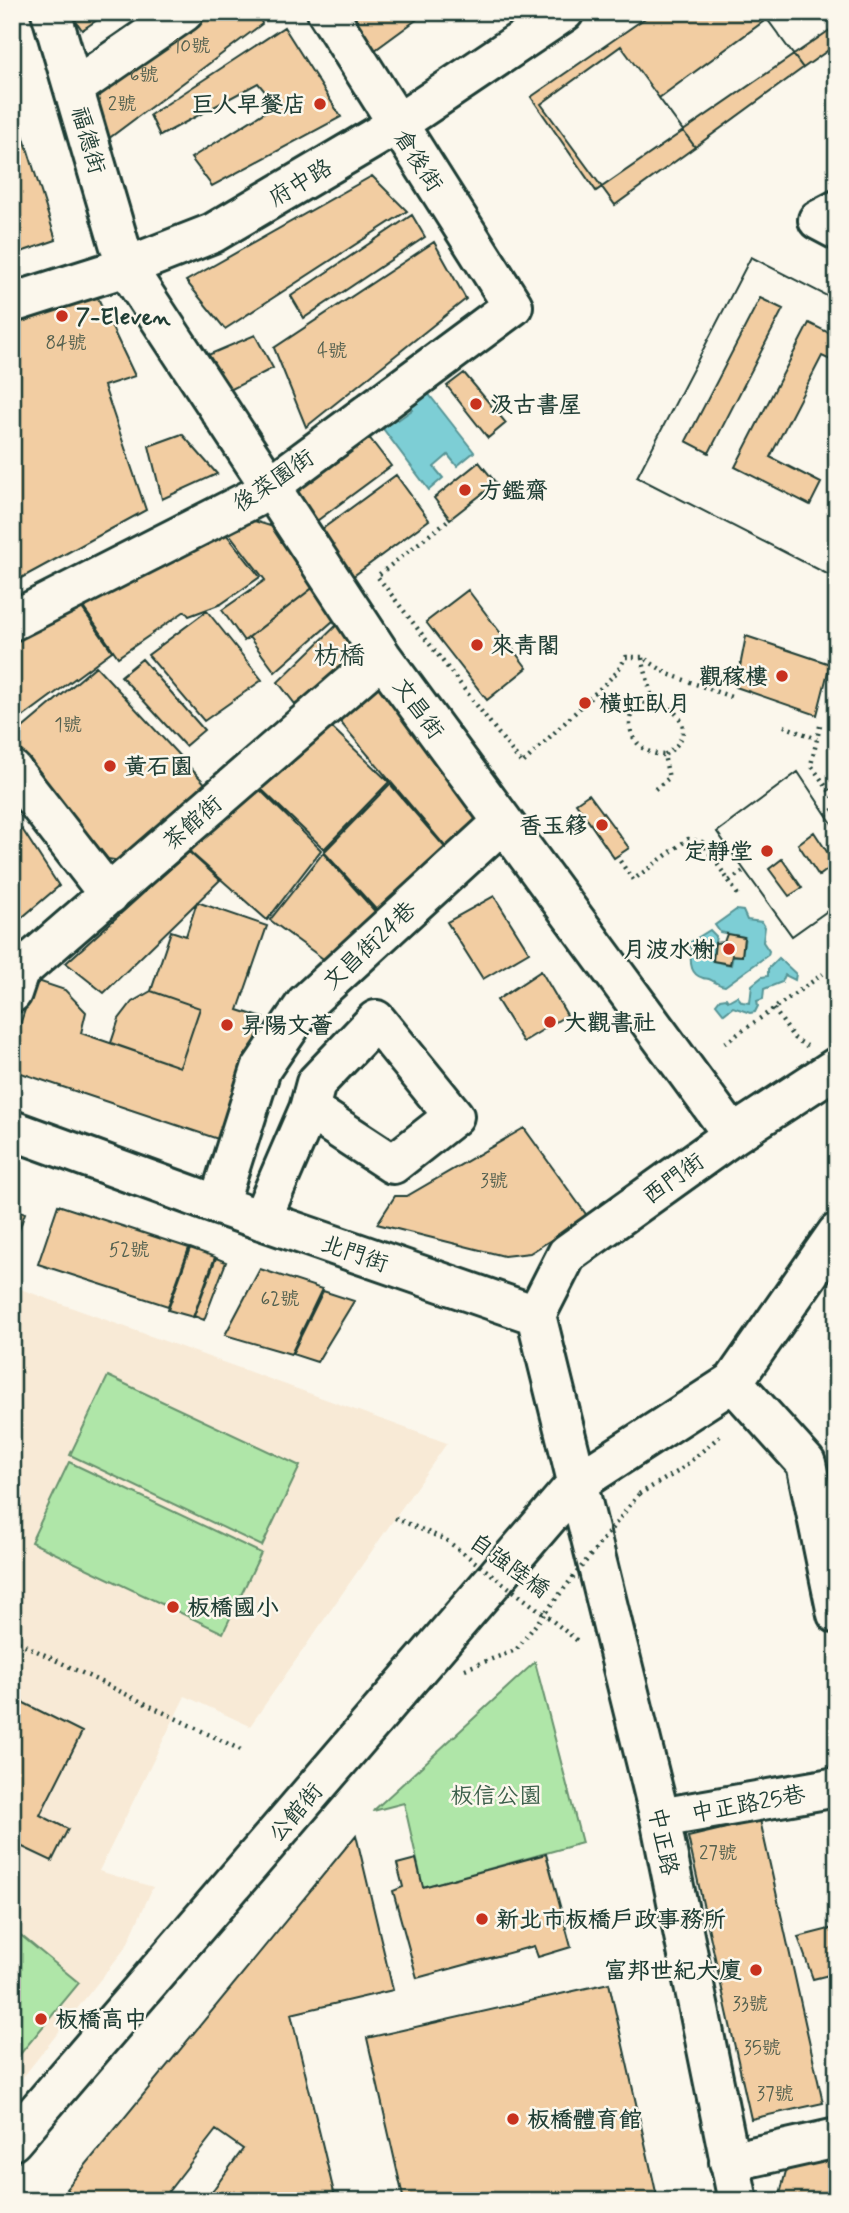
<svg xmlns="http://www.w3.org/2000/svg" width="849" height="2213" font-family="Mynerve,'LXGW WenKai TC',sans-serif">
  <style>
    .built { fill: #f8ead6 }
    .green { fill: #afe6a8; stroke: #67926e; stroke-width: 2 }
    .water { fill: #7dced5; stroke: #579495; stroke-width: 2 }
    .building { fill: #f2cda2; stroke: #1f3d34; stroke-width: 2; fill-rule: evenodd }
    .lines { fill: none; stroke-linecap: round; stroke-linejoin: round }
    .minor-casing { stroke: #1f3d34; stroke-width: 44 }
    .path { stroke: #1f3d34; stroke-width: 4.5; stroke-dasharray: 2 5; stroke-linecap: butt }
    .minor { stroke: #fbf7ec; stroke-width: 38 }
    .path-bridge { stroke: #1f3d34; stroke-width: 4.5; stroke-dasharray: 2 5; stroke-linecap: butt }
    .poi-dot { fill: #c8321e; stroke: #fbf7ec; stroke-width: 2.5 }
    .labels { text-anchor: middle; stroke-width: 5; stroke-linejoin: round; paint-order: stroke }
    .number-label { font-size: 19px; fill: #546150 }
    .poi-label { font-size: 23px; font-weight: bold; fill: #1f3d34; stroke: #fbf7ec; text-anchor: start }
    .street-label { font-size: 23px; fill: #1f3d34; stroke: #fbf7ec }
    .park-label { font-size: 23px; fill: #3c5f4b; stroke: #fbf7ec }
    .quarter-label { font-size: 26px; fill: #1f3d34; stroke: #fbf7ec }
  </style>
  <rect width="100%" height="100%" fill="#fbf7ec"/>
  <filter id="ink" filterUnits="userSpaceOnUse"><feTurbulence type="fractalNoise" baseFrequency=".0143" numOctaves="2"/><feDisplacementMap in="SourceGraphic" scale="14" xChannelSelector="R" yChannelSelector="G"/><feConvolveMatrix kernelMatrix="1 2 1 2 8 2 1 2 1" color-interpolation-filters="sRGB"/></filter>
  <g filter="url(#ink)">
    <path class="built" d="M12,1286l435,157 -197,283 -65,-30 -86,175 54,16 -27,60 -114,144z"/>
    <path class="green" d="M108,1376l192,90 -38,80 -192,-91z
      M69,1462l192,91 -38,80 -192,-91z
      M535,1662l47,181 -159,44 -19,-84 -31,8z
      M12,1928l67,55 -67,81z"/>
    <path class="water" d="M420,383l54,69 -17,14 -9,-11 -14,12 9,11 -14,12 -54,-72 13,-9 10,11 14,-10 -10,-14z
      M736,910l7,1 4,9 15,2 3,5 -2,15 6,9 -1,4 -43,31c-8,-1 -9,-4 -16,-7 -2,-1 -4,0 -6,-1 -12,-3 -13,-14 -12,-25l2,-2 -4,-8 21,-13 6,6 -4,25 19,4 2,-9h9l3,-19 -25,-5 -5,-7z
      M779,958l17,16 -1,6 -10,-5 -3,7 -18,7 -1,10 -6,2 1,5 -3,6 -5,1 -17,-6 -9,7 -8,-10 4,-5 6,-1 2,3 9,-5 5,6 8,1 2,-18 10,-8 6,-1v-7z"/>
    <path class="building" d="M70,12h39l-27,18z
      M196,12h62l4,12 -162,121 -14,-59z
      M349,12h78l-56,41z
      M654,12h183v13l-241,166 -65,-94z
      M762,12h75v32l-34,24z
      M767,19l36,49 -108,79 -36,-49z
      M284,27l57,90 -129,69 -21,-28 85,-53 -18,-22 -98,53 -10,-21z
      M621,46l74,101 -80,58 -74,-101z
      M12,106h2l42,134 -44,15z
      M372,176l35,35 -182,118 -39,-48z
      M412,215l13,22 -121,81 -13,-22z
      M434,242l32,57 -160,128 -32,-79z
      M751,257l86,44v36l-28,-14 -74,144 75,38 11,-22 -51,-26 52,-101 15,7v216l-200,-102zM760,298l23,11 -74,144 -23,-12z
      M751,257l86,44v278l-200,-102z
      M97,296l38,80 -31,10 42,124 -134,73v-258z
      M255,335l18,33 -51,26 -21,-36z
      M464,373l42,50 -18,15 -41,-52z
      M365,432l26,34 -81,60 -25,-36z
      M182,434l35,40 -55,25 -13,-53z
      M479,462l17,21 -46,36 -16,-21z
      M396,475l33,45 -81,60 -34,-45z
      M251,520l29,9 39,54 -75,58 -22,-31 43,-30 -37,-48z
      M226,534l34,43 -39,27 -32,12 -4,-5 -67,46 -38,-54z
      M319,583l23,30 -67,59 -26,-35z
      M468,590l59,78 -40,32 -61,-78z
      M79,604l33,47 -100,74v-84z
      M207,611l55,69 -58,41 -56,-66z
      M345,617l15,39 -58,57 -24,-31z
      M746,636l84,28 -13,51 -81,-28z
      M142,659l62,71 -19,16 -64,-70z
      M96,666l115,124 -78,73 -25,-4 -96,-117v-5z
      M386,675l105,138 -42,38 -118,-140z
      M322,718l67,64 -65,67 -67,-64z
      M798,772l39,59v73l-45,32 -75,-104zM814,832l21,32 -16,12 -21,-32zM782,859l20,29 -13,8 -20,-27z
      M798,772l39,59v73l-45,32 -75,-104z
      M390,784l58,67 -67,64 -57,-63z
      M256,786l65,64 -54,70 -78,-69z
      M589,794l40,54 -15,10 -38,-55z
      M22,829l37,57 -47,40v-92z
      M189,852l31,28 -116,113 -38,-30z
      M323,853l57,64 -47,49 -63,-46z
      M494,896l35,56 -46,27 -36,-57z
      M197,902l70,24 -29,84 25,8 -42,122 -209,-70v-22l23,-68 30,10 21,22 -5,21 99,34 20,-59 -49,-17 20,-60 15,5z
      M727,934l17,3 -2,19 -10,-1 -2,9 -17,-3 2,-18 9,-1z
      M541,971l26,44 -44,27 -26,-42z
      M151,991l49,17 -20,59 -69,-24 8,-24 13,-17z
      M524,1128l64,89 -58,36 -26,3 -127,-32 18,-28h12z
      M58,1205l131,43 -21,58 -130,-42z
      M12,1208l13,5 -13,37z
      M190,1248l25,9 -22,60 -25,-7z
      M216,1258l10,4 -22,58 -10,-4z
      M260,1269l62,20 -31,65 -66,-19z
      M323,1291l31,10 -37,61 -25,-8z
      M12,1697l70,35 -42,83 28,14 -16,32 -40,-19z
      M760,1820l63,283 -72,16 -63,-282z
      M356,1835l37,155 -102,24 45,187h-131l38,-52 -27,-19 -55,71h-79l-16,-12z
      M546,1854l25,93 -33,10 -4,-11 -117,32 -24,-87 10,-4 -6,-23 19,-5 7,28z
      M837,1927v46l-24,6 -15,-42z
      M609,1983l49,218h-254l-37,-163z
      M837,2149v52h-55l-2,-7 6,-23z"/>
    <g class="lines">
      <defs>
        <path id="minor" d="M51,12l75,255 256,390 351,478
          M74,88l110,-76
          M837,210l-19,10 19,10
          M12,303l114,-36 87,-34 183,-108 168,-113
          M12,621l242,-123 259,-192 -186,-294
          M12,770l97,125
          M12,993l7,-21 363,-315
          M12,1130l206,75 318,110
          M218,1205l43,-136 45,-66 197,-181
          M261,1220l48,-111 84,55 61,-48 -78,-96 -60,63 -7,26
          M536,1315l124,503 78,383
          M536,1315l31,-61 166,-119 104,-68
          M733,1382l73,81 31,151
          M660,1818l177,-31
          M12,2141l565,-658 156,-101 104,-149
          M729,2162l108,-24"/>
      </defs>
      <use href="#minor" class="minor-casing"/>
      <path class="path" d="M447,521l-70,55 145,188 95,-92 9,-15h16l26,17 66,24
        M642,658l11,44
        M784,726l33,13
        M820,726l-9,39 26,37
        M655,789l14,-11 -5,-23c-20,-1 -35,-14 -34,-35 5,-44 90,2 34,35
        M826,815l11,-8
        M620,861l13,19 55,-41 14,3 27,39 16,-11
        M729,881l11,17
        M774,1009l20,29 13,8
        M725,1043l98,-69
        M639,1494l40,-23 41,-35
        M12,1639l229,111
        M465,1669l51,-19 28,-36 35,28"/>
      <use href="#minor" class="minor"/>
      <path class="path-bridge" d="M395,1518l51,22 98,74 95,-120"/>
    </g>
  </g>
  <g class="poi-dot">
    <circle cx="320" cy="104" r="7"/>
    <circle cx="62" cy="316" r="7"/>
    <circle cx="476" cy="404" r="7"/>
    <circle cx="465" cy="490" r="7"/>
    <circle cx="477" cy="645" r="7"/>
    <circle cx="782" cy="676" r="7"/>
    <circle cx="585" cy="703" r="7"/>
    <circle cx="110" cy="766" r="7"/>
    <circle cx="602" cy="825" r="7"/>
    <circle cx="767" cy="851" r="7"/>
    <circle cx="729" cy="949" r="7"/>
    <circle cx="550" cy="1022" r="7"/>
    <circle cx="227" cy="1025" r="7"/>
    <circle cx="173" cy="1607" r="7"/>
    <circle cx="482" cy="1919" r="7"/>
    <circle cx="756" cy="1970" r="7"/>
    <circle cx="41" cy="2019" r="7"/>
    <circle cx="513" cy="2119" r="7"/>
  </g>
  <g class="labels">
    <g class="number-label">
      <text x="191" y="52">10號</text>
      <text x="144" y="81">6號</text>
      <text x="122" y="110">2號</text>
      <text x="66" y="349">84號</text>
      <text x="332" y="357">4號</text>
      <text x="68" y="731">1號</text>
      <text x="494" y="1187">3號</text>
      <text x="129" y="1256">52號</text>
      <text x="280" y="1305">62號</text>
      <text x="718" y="1859">27號</text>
      <text x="750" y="2010">33號</text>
      <text x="762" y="2054">35號</text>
      <text x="775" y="2100">37號</text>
    </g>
    <g class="poi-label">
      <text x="306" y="112" text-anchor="end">巨人早餐店</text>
      <text x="76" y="324">7-Eleven</text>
      <text x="490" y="412">汲古書屋</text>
      <text x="479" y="498">方鑑齋</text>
      <text x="491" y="653">來青閣</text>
      <text x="768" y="684" text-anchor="end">觀稼樓</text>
      <text x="599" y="711">橫虹臥月</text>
      <text x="124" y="774">黃石園</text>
      <text x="588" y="833" text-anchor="end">香玉簃</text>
      <text x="753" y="859" text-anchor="end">定靜堂</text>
      <text x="715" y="957" text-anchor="end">月波水榭</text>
      <text x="564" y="1030">大觀書社</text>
      <text x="241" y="1033">昇陽文薈</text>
      <text x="187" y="1615">板橋國小</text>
      <text x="496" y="1927">新北市板橋戶政事務所</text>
      <text x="742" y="1978" text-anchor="end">富邦世紀大廈</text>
      <text x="55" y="2027">板橋高中</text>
      <text x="527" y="2127">板橋體育館</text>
    </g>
    <g class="street-label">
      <text transform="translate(89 140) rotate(74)" y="8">福德街</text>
      <text transform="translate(419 160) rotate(57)" y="8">倉後街</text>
      <text transform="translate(300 182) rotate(-31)" y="8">府中路</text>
      <text transform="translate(273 480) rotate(-34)" y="8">後菜園街</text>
      <text transform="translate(419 708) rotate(54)" y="8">文昌街</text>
      <text transform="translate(192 822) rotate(-41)" y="8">茶館街</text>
      <text transform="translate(369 945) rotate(-43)" y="8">文昌街24巷</text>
      <text transform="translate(673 1178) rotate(-36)" y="8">西門街</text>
      <text transform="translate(355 1253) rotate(19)" y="8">北門街</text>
      <text transform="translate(510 1565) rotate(36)" y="8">自強陸橋</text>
      <text transform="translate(748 1803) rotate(-10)" y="8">中正路25巷</text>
      <text transform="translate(295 1812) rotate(-49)" y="8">公館街</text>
      <text transform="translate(664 1841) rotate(78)" y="8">中正路</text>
    </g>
    <g class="park-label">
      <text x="496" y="1803">板信公園</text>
    </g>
    <g class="quarter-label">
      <text x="339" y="664">枋橋</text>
    </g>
  </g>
  <rect width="849" height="2213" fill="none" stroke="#fbf7ec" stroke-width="42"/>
  <rect x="21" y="21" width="807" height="2171" fill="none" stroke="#1f3d34" stroke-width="2.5" filter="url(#ink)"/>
</svg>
